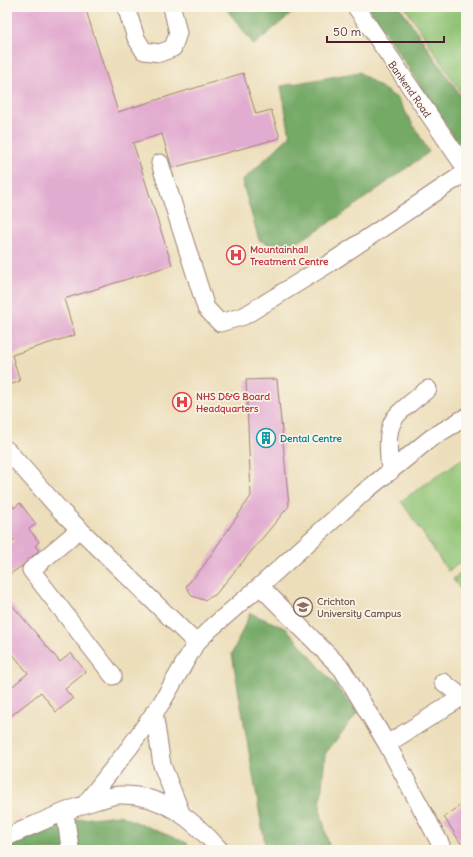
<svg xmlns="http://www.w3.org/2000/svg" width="473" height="857" font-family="Delius,sans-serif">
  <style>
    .green { fill: #90c374; stroke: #6d7150 }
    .forest { fill: #74a966; stroke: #5f6448 }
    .building { fill: #e2abd0 }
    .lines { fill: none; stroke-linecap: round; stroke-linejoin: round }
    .minor-casing { stroke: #9b7e72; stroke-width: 19 }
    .minor { stroke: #fff; stroke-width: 17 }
    .labels { text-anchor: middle; stroke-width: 3; stroke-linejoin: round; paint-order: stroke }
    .street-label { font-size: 10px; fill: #4a1f2b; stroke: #fbf7ec }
    .health-label { font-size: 10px; font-weight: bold; fill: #be3a42; stroke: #fbf7ec; text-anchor: start }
    .culture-label { font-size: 10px; font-weight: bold; fill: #0d838f; stroke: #fbf7ec; text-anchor: start }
    .education-label { font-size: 10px; font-weight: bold; fill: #785e54; stroke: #fbf7ec; text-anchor: start }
  </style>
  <rect width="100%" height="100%" fill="#fbf7ec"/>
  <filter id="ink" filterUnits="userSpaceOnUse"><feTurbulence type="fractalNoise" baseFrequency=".025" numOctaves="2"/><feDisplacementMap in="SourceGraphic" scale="8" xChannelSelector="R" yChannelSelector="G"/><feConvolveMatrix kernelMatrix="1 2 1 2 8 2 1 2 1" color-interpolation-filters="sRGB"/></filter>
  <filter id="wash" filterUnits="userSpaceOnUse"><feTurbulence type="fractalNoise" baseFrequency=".012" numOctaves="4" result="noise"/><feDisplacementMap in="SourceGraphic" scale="16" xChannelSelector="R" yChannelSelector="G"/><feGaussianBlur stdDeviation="0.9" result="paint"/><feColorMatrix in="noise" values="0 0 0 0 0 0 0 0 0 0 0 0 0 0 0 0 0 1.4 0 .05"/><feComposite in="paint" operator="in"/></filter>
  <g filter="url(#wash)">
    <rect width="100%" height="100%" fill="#ecdeba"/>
    <path class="green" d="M405,7h61v93z
      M466,456v103l-18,12 -47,-70z
      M466,570v28l-13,-19z"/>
    <path class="forest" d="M225,7h74l-45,38z
      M368,7h32l66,97v51z
      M359,72l39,27 31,53 -89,64 -55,34 -26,-10 -17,-59 48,-45 -9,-50z
      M250,613l37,16 71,83 -33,42 -5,55 10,41h-64l-34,-196z
      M119,815l68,28 2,7h-182v-10l29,-16z"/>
    <g id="blocks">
      <path class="building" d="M7,7h78l33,105 125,-39 13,41 15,-4 9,28 -108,30 -10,-34 -29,9 39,122 -108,34 11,36 -63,20 8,26 -13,5z
        M277,379l12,127 -74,89 -11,5 -12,-4 -6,-10 16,-18 49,-72 -5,-116z
        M7,499l7,9 6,-5 16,21 -7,5 10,13 -4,4 4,4 -17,16 -15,10v-29l7,-6 -7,-10z
        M7,599l53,63 11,-9 15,19 -21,17 8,10 -17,13 -15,-20 -34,27v-28l21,-18 -21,-26z
        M466,802v48h-1l-21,-33z"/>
    </g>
  </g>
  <g filter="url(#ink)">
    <use href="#blocks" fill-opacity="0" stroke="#9b7e72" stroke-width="1"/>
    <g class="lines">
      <defs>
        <path id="minor" d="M126,7l10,31 8,13 16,2 13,-5 5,-15 -6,-26
          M356,7l110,162
          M160,163l46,145 14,15 24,-7 31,-19 55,-34 136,-91
          M7,450l54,61 135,132
          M390,472c-1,-18 -6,-44 8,-58 9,-9 20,-17 30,-25
          M80,529l-49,41 82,106
          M260,586l82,83 45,75 54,101
          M443,682l19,15h4
          M154,712l8,53 19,48
          M387,744l75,-47
          M85,804l44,-56 33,-46 34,-59 13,-13 51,-44 103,-93 68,-55 35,-21
          M65,813l5,34 -2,3
          M7,837c30,-13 60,-28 91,-37 7,-1 14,-5 21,-5 42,-2 75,25 101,55"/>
      </defs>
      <use href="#minor" class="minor-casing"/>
      <use href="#minor" class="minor"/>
    </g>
  </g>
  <defs>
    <symbol id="hospital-ring" viewBox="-11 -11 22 22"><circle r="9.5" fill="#fbf7ec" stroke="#e0444e" stroke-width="1.5"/><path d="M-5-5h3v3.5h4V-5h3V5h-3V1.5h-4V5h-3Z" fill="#e0444e"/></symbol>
    <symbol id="building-ring" viewBox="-11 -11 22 22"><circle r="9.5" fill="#fbf7ec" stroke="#0f9aa8" stroke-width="1.5"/><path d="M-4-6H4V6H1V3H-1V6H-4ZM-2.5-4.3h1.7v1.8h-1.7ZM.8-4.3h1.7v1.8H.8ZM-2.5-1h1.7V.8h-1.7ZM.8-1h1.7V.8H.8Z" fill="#0f9aa8"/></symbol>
    <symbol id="university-ring" viewBox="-11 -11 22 22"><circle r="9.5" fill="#fbf7ec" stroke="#8d6e63" stroke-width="1.5"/><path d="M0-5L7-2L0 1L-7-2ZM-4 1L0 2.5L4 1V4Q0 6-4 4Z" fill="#8d6e63"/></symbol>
  </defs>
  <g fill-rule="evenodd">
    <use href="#hospital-ring" x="225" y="244" width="22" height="22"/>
    <use href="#hospital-ring" x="171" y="391" width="22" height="22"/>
    <use href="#building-ring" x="255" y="427" width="22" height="22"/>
    <use href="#university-ring" x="292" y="596" width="22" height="22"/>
  </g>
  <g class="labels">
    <g class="street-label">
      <text transform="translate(410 89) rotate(55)" y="4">Bankend Road</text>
    </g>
    <g class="health-label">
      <text x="250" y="253">Mountainhall<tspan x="250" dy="12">Treatment Centre</tspan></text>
      <text x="196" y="400">NHS D&amp;G Board<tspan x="196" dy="12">Headquarters</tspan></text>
    </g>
    <g class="culture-label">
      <text x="280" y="442">Dental Centre</text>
    </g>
    <g class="education-label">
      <text x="317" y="605">Crichton<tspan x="317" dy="12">University Campus</tspan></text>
    </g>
  </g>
  <rect width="473" height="857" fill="none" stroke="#fbf7ec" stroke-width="24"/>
  <path d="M327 36v6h117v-6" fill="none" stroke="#4a1f2b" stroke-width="2"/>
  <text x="333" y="36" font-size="12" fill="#4a1f2b" stroke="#fbf7ec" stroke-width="3" paint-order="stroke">50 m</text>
</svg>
